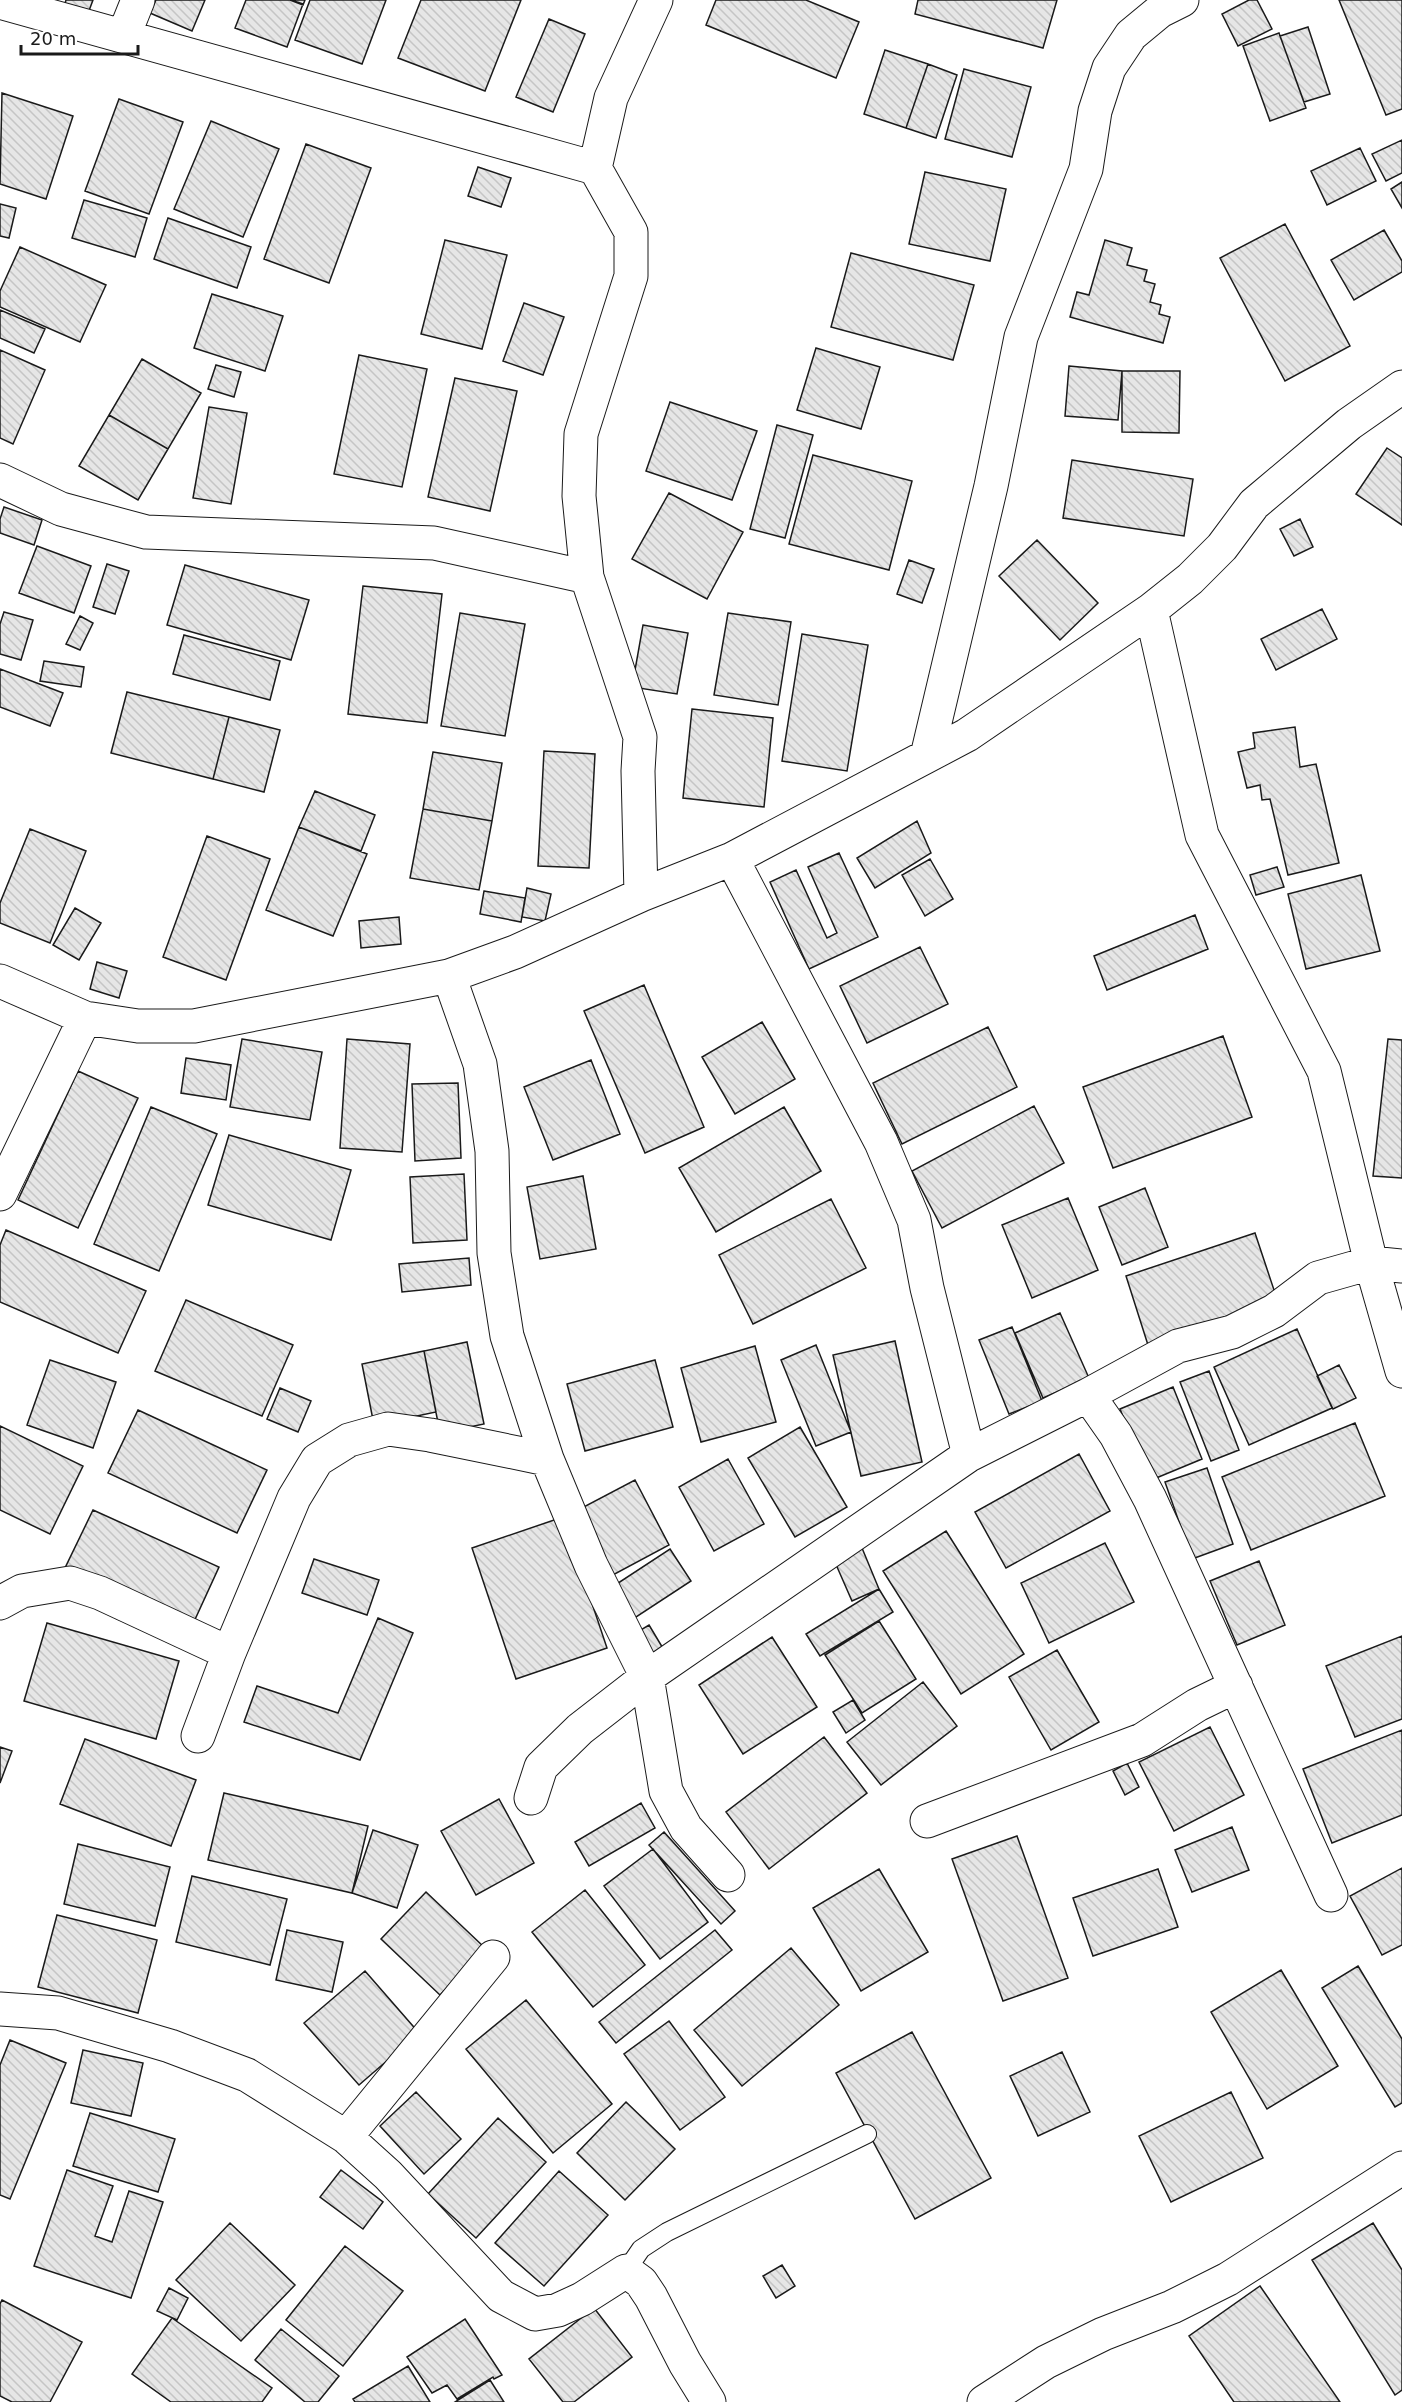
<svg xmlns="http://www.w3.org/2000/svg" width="1402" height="2402" font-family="'DejaVu Sans',sans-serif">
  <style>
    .building { fill: url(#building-back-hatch); stroke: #1a1a1a; stroke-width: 1.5 }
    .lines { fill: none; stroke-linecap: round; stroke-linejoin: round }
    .lane-casing { stroke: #1a1a1a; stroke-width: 20 }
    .street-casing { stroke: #1a1a1a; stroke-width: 35 }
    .lane { stroke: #fff; stroke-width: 18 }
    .street { stroke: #fff; stroke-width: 33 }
  </style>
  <defs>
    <pattern id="building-back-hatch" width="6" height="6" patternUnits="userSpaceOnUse" patternTransform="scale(1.5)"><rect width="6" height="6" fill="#e6e6e6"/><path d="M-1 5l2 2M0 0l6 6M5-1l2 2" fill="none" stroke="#c5c5c5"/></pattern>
  </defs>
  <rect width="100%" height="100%" fill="#fff"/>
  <path class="building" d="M66,0h27l-6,16 -23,-9z
    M156,0h49l-13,31 -42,-18z
    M246,0h45l12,4 -16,43 -52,-19z
    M290,0h15l-2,5z
    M310,0h76l-24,64 -67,-24z
    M421,0h100l-36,91 -87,-33z
    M716,0h90l53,22 -23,56 -130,-53z
    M918,0h139l-14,48 -128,-34z
    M1249,0h8l15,29 -34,17 -16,-32z
    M1339,0h63v109l-16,6z
    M549,19l36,15 -32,78 -37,-15z
    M1308,27l22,67 -26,8 -24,-66z
    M1279,33l27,75 -36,13 -27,-75z
    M885,50l43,14 -22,64 -42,-14z
    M928,64l29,11 -21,63 -30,-10z
    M964,69l67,18 -19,70 -67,-18z
    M2,93l71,23 -27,83 -46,-15z
    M119,99l64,23 -34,92 -64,-23z
    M211,121l68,28 -36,88 -69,-28z
    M1402,140v33l-16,8 -14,-27z
    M306,144l65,24 -42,115 -65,-24z
    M1360,148l16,33 -49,24 -16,-34z
    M478,167l33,11 -10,29 -33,-11z
    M925,172l81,17 -16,72 -81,-17z
    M1402,182v26l-11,-19z
    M84,200l63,18 -12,39 -63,-19z
    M0,204l16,4 -7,30 -9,-2z
    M168,218l83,29 -14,41 -83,-29z
    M1285,224l65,122 -65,35 -65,-123z
    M1384,230l18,31v11l-48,28 -23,-40z
    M445,240l62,15 -25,94 -61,-15z
    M1105,240l27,8 -5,17 20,5 -3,11 11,3 -5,18 11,3 -2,9 11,3 -7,26 -93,-26 7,-25 12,3z
    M20,247l86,38 -26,57 -80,-35v-16z
    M851,253l123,32 -21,75 -122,-33z
    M212,294l71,22 -18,55 -71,-23z
    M524,303l40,14 -21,58 -40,-14z
    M0,310l45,19 -11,24 -34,-15z
    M816,348l64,19 -19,62 -64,-19z
    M0,350l45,20 -32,74 -13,-6z
    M359,355l68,14 -25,118 -68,-13z
    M142,359l59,34 -33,56 -59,-34z
    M216,365l25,7 -7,25 -26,-8z
    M1069,366l53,5 -4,49 -53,-4z
    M1122,371h58l-1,62 -57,-1z
    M455,378l62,13 -27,120 -62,-14z
    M670,402l87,29 -25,69 -86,-29z
    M209,407l38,6 -16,91 -38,-6z
    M109,415l59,34 -30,51 -59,-34z
    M777,425l36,10 -28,103 -35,-9z
    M1387,448l15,10v67l-46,-31z
    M813,455l99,26 -23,89 -100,-26z
    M1072,460l121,19 -9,57 -121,-18z
    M669,493l74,39 -36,67 -75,-40z
    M4,507l38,13 -8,25 -34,-12v-14z
    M1300,519l13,28 -19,9 -14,-27z
    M1037,540l61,63 -38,37 -61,-64z
    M37,546l54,20 -17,47 -55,-20z
    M909,560l25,9 -12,34 -25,-9z
    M107,564l22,7 -14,43 -22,-7z
    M185,565l124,35 -18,60 -124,-35z
    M363,586l79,8 -15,129 -79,-9z
    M1322,609l15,30 -61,31 -15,-31z
    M4,612l29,8 -12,40 -21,-6v-30z
    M460,613l65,11 -20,112 -64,-10z
    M728,613l63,9 -13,83 -64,-10z
    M80,616l13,7 -13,27 -14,-6z
    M643,625l45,8 -11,61 -45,-7z
    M802,634l66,11 -21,126 -65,-10z
    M184,635l96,26 -10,39 -97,-26z
    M44,661l40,6 -3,20 -41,-6z
    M0,669l63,24 -13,33 -50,-19z
    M127,692l102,25 -16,62 -102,-26z
    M692,709l81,9 -9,89 -81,-9z
    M229,717l51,13 -16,62 -51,-13z
    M1295,727l5,40 16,-3 23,99 -51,12 -18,-76 -8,1 -2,-15 -13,3 -9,-36 17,-4 -2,-15z
    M544,751l51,3 -6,114 -51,-2z
    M433,752l69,11 -10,58 -69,-12z
    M315,791l60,24 -14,36 -62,-24z
    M423,809l69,12 -13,69 -69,-12z
    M917,821l14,32 -56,35 -18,-30z
    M299,827l68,27 -34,82 -67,-26z
    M30,829l56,22 -36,92 -50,-20v-20z
    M207,836l63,23 -44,121 -63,-23z
    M839,853l39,84 -69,32 -39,-87 26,-12 31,68 10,-5 -29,-66z
    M930,859l23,40 -28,17 -23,-41z
    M1277,867l7,20 -28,8 -6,-20z
    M1361,875l19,76 -74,18 -18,-75z
    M527,888l24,6 -6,27 -23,-4z
    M484,891l41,7 -4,24 -41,-8z
    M75,908l26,15 -22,37 -26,-15z
    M1195,915l13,34 -101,41 -13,-34z
    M399,917l2,27 -40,4 -2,-27z
    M920,947l28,57 -81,39 -27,-57z
    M97,962l30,9 -8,27 -29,-9z
    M644,985l60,142 -59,26 -61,-142z
    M762,1022l33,57 -60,35 -33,-57z
    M988,1027l29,60 -115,57 -29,-61z
    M1223,1036l29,81 -139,51 -30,-81z
    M242,1039l80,13 -12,68 -80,-13z
    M347,1039l63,5 -8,108 -62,-4z
    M1388,1039l14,1v138l-29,-2z
    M186,1058l45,7 -5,35 -45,-7z
    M591,1060l29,74 -67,26 -29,-73z
    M78,1071l60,27 -60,130 -60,-28z
    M458,1083l3,75 -46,3 -3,-77z
    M1034,1106l30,57 -122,65 -30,-57z
    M151,1107l66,27 -58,137 -65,-27z
    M784,1107l37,64 -105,61 -37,-64z
    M229,1135l122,35 -20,70 -123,-35z
    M464,1174l3,66 -54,3 -3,-66z
    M583,1176l13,73 -56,10 -13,-72z
    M1145,1188l23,59 -46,18 -23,-58z
    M1068,1198l30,72 -66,28 -30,-73z
    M831,1199l35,69 -113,56 -34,-69z
    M6,1230l140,61 -28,62 -118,-51v-57z
    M1255,1233l23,69 -130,43 -22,-69z
    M469,1258l2,27 -69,7 -3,-28z
    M186,1300l107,45 -31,71 -107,-45z
    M1060,1313l29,65 -46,20 -28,-65z
    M1012,1327l30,74 -33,13 -30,-74z
    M1297,1329l35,79 -83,37 -35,-78z
    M895,1341l27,121 -61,14 -28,-121z
    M467,1342l17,82 -44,9 -16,-82z
    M816,1345l35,87 -35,14 -35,-86z
    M755,1346l21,76 -75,20 -20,-74z
    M424,1351l12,61 -62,13 -12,-61z
    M50,1360l66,22 -23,66 -66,-23z
    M655,1360l18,67 -88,24 -18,-67z
    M1339,1365l17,33 -23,11 -16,-33z
    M1209,1371l30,79 -28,11 -31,-79z
    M1173,1387l29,72 -53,22 -29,-72z
    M280,1388l31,13 -13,31 -31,-13z
    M138,1410l129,60 -30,63 -129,-60z
    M1355,1423l30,73 -134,54 -29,-73z
    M0,1426l83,40 -33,68 -50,-24z
    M800,1427l47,80 -52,30 -47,-79z
    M1079,1454l31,57 -104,57 -31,-56z
    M728,1459l36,65 -50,27 -35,-64z
    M1207,1468l26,76 -41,15 -27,-77z
    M635,1480l34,65 -58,31 -35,-65z
    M93,1510l126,57 -27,59 -127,-58z
    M563,1517l44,131 -91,31 -44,-131z
    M946,1531l78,123 -63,40 -78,-123z
    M1105,1543l29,59 -85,41 -28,-60z
    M862,1548l17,41 -27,12 -18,-41z
    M670,1549l21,32 -61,40 -21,-32z
    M314,1559l65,21 -12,35 -65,-22z
    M1259,1561l26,64 -48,20 -27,-64z
    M879,1589l14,23 -73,44 -14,-22z
    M378,1618l35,15 -53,127 -116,-38 13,-36 81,27z
    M879,1621l37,58 -54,34 -37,-58z
    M47,1623l132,38 -23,78 -132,-38z
    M649,1625l18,30 -16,8 -17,-29z
    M1402,1636v83l-47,18 -29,-71z
    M772,1637l45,70 -74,47 -44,-69z
    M1057,1650l42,72 -48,28 -42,-73z
    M923,1682l34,44 -76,59 -34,-43z
    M853,1700l12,20 -19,13 -13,-21z
    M1210,1727l34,68 -70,36 -35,-69z
    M1402,1730v85l-70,28 -29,-74z
    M824,1737l43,56 -98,76 -43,-57z
    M85,1739l111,41 -25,66 -111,-42z
    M0,1747l12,4 -12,32z
    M1127,1763l12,24 -14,8 -12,-24z
    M224,1793l144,33 -16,67 -144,-33z
    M499,1799l35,64 -58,32 -35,-64z
    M641,1803l14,25 -66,38 -14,-24z
    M1232,1827l17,43 -57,22 -17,-42z
    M373,1830l45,15 -21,63 -45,-15z
    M664,1832l71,79 -14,13 -72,-79z
    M1017,1836l51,142 -65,23 -51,-142z
    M78,1844l92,23 -15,59 -91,-22z
    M653,1849l55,73 -48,37 -56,-73z
    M1402,1868v77l-20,10 -32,-59z
    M879,1869l49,83 -67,39 -48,-83z
    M1158,1869l20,58 -85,29 -20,-58z
    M192,1876l95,23 -17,66 -94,-23z
    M585,1890l60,75 -52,42 -61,-75z
    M426,1892l59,56 -45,47 -59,-56z
    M57,1915l100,25 -19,73 -100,-26z
    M287,1930l56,12 -11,50 -56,-12z
    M715,1930l17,20 -116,93 -17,-21z
    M791,1948l48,57 -97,81 -48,-56z
    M1358,1966l44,73v64l-7,4 -73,-119z
    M1281,1970l57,96 -71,43 -56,-97z
    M365,1971l54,62 -60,52 -55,-62z
    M526,2000l86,104 -59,49 -87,-104z
    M669,2021l56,76 -45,33 -56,-76z
    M912,2032l79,146 -76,41 -79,-146z
    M10,2040l56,23 -56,136 -10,-4v-130z
    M83,2050l60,13 -12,53 -60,-13z
    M1062,2052l28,60 -52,24 -28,-60z
    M416,2092l45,47 -37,35 -44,-48z
    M1231,2092l32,66 -92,44 -32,-66z
    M626,2102l49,47 -50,51 -48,-47z
    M90,2113l85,26 -17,53 -85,-26z
    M498,2118l48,44 -70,76 -48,-44z
    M67,2170l46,16 -18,50 17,6 17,-51 34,11 -32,96 -97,-32z
    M341,2170l42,32 -20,27 -43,-32z
    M559,2171l49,44 -64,71 -49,-43z
    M230,2223l65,62 -54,56 -65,-61z
    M1373,2223l29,47v120l-7,5 -83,-135z
    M345,2246l58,45 -60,75 -57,-46z
    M782,2265l13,21 -19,12 -13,-22z
    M1260,2286l80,116h-106l-45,-66z
    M169,2288l19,10 -11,22 -20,-9z
    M2,2300l80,42 -32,60h-38l-12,-6v-92z
    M594,2308l38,49 -58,45h-11l-34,-43z
    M172,2318l100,70 -10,14h-91l-39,-28z
    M465,2319l37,56 -8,4 -1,-2 -36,22 -10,-14 -15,8 -25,-36z
    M281,2329l58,47 -21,26h-13l-50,-42z
    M408,2366l22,36h-75l-2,-3z
    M490,2380l14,22h-49z"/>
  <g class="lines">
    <defs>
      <path id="lane" d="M626,2271l15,-22 26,-17 200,-98"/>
      <path id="street" d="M0,2l595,166
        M124,35l14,-35
        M0,480l61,29 85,23 288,11 153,34
        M1151,610l51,225 122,236 47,192 31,108
        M927,756l64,-270 30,-149 65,-168 9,-58 14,-43 22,-33 29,-24 22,-11
        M732,859l149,283 33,78 13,68 42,167
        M641,895l-3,-124 2,-34 -53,-160 -8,-81 2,-62 50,-158v-44l-36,-64 16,-70 45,-98
        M449,976l31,88 12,87 2,102 13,83 40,123 44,106 56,112 19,114 20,37 42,47
        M0,981l85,37 53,8h56l255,-50 66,-24 126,-57 91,-36 235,-124 184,-125 39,-31 32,-32 32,-43 95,-80 53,-37
        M0,1194l85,-176
        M1088,1395l28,40 34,64 181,396
        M0,1603l22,-12 48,-8 30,10 129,60
        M198,1736l31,-83 65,-155 23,-38 32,-20 39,-11 42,6 117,24
        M531,1798l10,-31 39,-38 67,-52 322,-222 119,-60 90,-49 54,-14 42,-21 44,-33 53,-15 31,3
        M927,1821l215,-81 55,-35 39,-19
        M0,2009l58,4 112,33 77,29 99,62 42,38 113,121 34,18 23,-4 24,-11 44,-28 15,11 10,15 34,66 24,39
        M346,2137l147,-180
        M984,2402l62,-40 57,-28 69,-27 56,-28 174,-111"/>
    </defs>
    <use href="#lane" class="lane-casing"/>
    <use href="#street" class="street-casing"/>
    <use href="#lane" class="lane"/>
    <use href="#street" class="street"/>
  </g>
  <path d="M21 45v9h117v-9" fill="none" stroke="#1a1a1a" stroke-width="3"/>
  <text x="30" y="45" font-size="18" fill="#1a1a1a" stroke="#ffffff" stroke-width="4.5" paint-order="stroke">20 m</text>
</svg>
